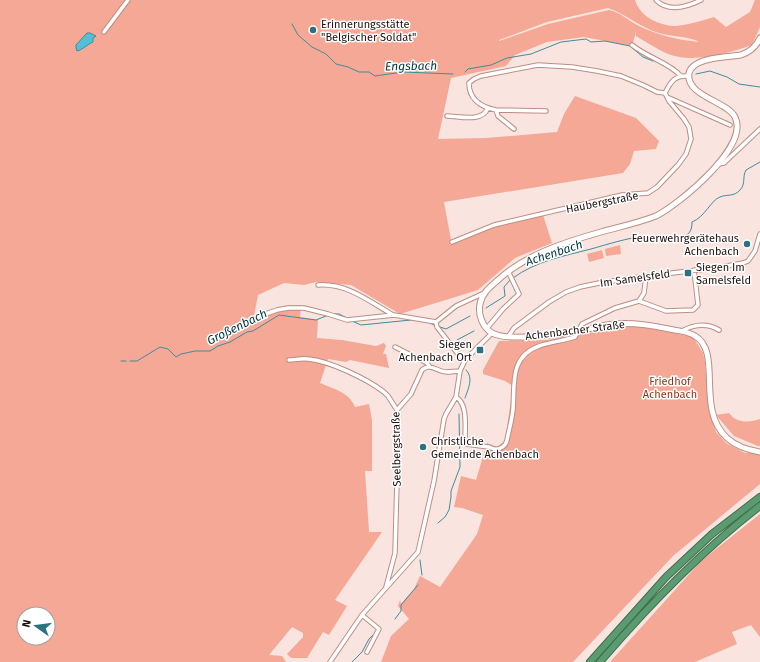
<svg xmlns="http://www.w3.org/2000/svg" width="760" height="662" font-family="'Fira Sans',sans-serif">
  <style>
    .green { fill: #f4a895; fill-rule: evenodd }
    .water { fill: #53c0d7; stroke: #438b9a }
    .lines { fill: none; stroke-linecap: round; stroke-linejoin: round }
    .stream { stroke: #438b9a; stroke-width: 1 }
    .minor-casing { stroke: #bc8e83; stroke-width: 5.5 }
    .secondary-casing { stroke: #bc8e83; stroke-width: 7 }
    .motorway-casing { stroke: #456b4d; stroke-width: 8 }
    .minor { stroke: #fff; stroke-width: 3.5 }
    .secondary { stroke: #fff; stroke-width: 5 }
    .motorway { stroke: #599c71; stroke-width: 6 }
    .poi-dot { fill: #2b717f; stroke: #fff; stroke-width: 1.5 }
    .labels { text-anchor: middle; stroke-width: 3; stroke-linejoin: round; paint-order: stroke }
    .poi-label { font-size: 11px; fill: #1f0f0b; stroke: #fff; text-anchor: start }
    .street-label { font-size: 11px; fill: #1f0f0b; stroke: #fff }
    .park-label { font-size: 11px; fill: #91311b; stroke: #fff }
    .water-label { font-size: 12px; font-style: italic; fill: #023741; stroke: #fff }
  </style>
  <rect width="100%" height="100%" fill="#f9e4df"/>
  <path class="green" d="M0,0h635c5,16 22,25 39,26 10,0 30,-6 40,-9l12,10 24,-15 5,-12h5v27l-8,18c-23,8 -58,18 -81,10 -10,-3 -26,-14 -35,-19v-4l-4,14 -48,-9 -37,5 -32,13 -9,11 -55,12 -13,61 48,-1 71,-6 7,-18 11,-18 61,22 23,23 -3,8 -22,2 -4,13 -7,9 -179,29 7,38 47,-17 45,-8 9,28 -37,15 -37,32 -78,24 -49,-29 -35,-3 -12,3 -20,-2 -26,12 -4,21 29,-10 18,-1 -1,12 18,3 -1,18 25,2 34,6 8,-3 2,3 -3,8h3l3,14 -39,-8 -4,2 -18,-3 -8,24c14,6 29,9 35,24l14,-3 3,16v51h-7l4,61h13l-47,68 12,6 -18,29 -6,-3 -16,26h-16l-4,-4 16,-17v-4l-11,-6 -23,28 13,1 4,6h-286zM608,8c18,6 33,20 51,25 12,4 31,3 40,9 -21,-2 -41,-7 -60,-16 -10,-5 -19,-14 -30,-16l-61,14 -49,17v-1l48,-18zM24,614h24v24h-24z
    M620,245l1,9 -15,2 -1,-7z
    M602,250l2,8 -15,4 -2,-8z
    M635,325l58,12 10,16 2,9 3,40 8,30 10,11 19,10h15v31l-87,72 -100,106h-192l10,-26 18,-17 -11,-13 2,-6 1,4 13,-15 6,-13 20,11 37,-53 6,-19 -21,-7 -8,-1 7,-31 15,4 11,-37 10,4 8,-6 8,-55 -8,-5 -22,-7v-4l16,-29 48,-1z
    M729,413c7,10 20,10 31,6v27h-2l-24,-10 -18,-21z
    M760,514v123l-9,-12 -19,7 5,12 -42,18h-85l91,-101z"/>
  <path class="water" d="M87,33h3l6,3 -3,2v4c-5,2 -11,8 -16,9l-1,-3v-3z"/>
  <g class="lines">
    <path class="stream" d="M292,24l6,11 14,12 14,7 10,10 12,3 11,5h10l6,4 28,-4 50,2
      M465,72l3,-3 23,-4 16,-7 24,-4 30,-12 25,-3 5,3 14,-1 25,5 13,11 10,4
      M696,74l14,-3 17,6 12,7 21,3
      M649,237c14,2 44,8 43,-15 13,-5 19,-22 28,-25 7,-3 14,0 20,-7 6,-6 2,-13 6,-20l14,-8
      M513,278c23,-17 51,-22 78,-29 18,-5 36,-11 54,-13
      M486,308l19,-12 -1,-9 6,-7
      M335,314h4l8,4
      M352,321l9,4 50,-5
      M428,322l6,3
      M437,326l9,3 24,-13
      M457,340l17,-9
      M121,361h5
      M130,361h7l23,-14 8,2 8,8 5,-3 14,-3h15l8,-5 12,-4 17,-10 6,-1 26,-16 37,5 10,-4
      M465,398c3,-9 9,-20 1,-28
      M438,523l7,-6 4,-7 2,-13v-6l9,-24 -1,-53
      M420,560l2,15
      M395,619l6,-8v-6l17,-20
      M352,662l10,-10 7,-13 6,-6"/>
    <defs>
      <path id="minor" d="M656,0c13,13 31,7 45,0
        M104,32l24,-32
        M632,45c16,13 36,17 49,31
        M665,93c6,-12 10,-18 24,-17
        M667,97l63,28
        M496,110l2,6 16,13
        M546,111l-50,-1c-15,-3 -27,-10 -27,-27l5,-4 7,-3 57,-11 34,2 25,4 24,5 22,9 14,7 8,1
        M447,116c12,0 35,7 41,-8
        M719,164l5,-1 36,-34
        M452,242l42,-17 128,-30 26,-2 9,-6 21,-22 8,-11 5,-15 -2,-12 -5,-8 -15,-18 -4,-8
        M318,285c29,-2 51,16 75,30
        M639,301l27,10 27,-1 5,-5 -4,-35
        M257,317l20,-7 11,-2h16l24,6 19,6 47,-5 42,7
        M436,322l20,-16 28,-13
        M436,322l1,5 21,27 7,6
        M487,328l16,-19 16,-15 -11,-23
        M682,331c13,-7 25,-8 37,-1
        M508,337l6,-9 35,-26 17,-10 14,-5 19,-4 47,-7 70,-8 27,-5 5,-2 7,-10 5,-17
        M395,347l32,16 2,3
        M289,360c6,0 13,-2 19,-1 22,2 59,20 76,33l4,4 9,14 1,35 -3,108 -9,34
        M456,397c12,7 9,30 9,43l1,4 23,3 5,2c6,1 12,-3 13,-9 2,-10 5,-20 6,-31 2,-25 -4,-52 26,-63 11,-4 24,-5 36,-9l7,-13 33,-16 24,-7 5,-8 2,-17
        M397,410l14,-16 11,-24c8,-8 15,2 25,2 4,0 9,-1 13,-1
        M362,615l17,14 -12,23
        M330,662l32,-47 56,-63 16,-71 10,-62 2,-5 10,-17 4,-26 5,-11 27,-27"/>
      <path id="secondary" d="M760,38c-4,9 -10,14 -19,17 -14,2 -48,2 -52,18 -4,23 38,28 46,44 15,30 -56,87 -79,99 -18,7 -37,11 -55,16 -36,10 -76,23 -103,48 -8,7 -16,13 -18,24 -2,10 2,23 12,29 16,9 68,1 87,-2 12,-2 23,-6 35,-7 21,-2 40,2 60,6 7,1 15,2 21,6 28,16 0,73 32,102 9,8 21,12 33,14"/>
      <path id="motorway" d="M590,662l76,-85 46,-43 48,-37
        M600,662c49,-57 100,-110 160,-156"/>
    </defs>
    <use href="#minor" class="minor-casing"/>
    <use href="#secondary" class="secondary-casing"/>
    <use href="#motorway" class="motorway-casing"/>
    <use href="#minor" class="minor"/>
    <use href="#secondary" class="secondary"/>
    <use href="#motorway" class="motorway"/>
  </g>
  <g class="poi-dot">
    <circle cx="313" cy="30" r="4"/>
    <circle cx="747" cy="244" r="4"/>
    <rect x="684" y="269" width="8" height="8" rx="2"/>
    <rect x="476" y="346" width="8" height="8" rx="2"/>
    <circle cx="423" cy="447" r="4"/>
  </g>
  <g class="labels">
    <g class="poi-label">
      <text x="321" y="28">Erinnerungsstätte<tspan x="321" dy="13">"Belgischer Soldat"</tspan></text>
      <text x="739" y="242" text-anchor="end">Feuerwehrgerätehaus<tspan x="739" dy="13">Achenbach</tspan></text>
      <text x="696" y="271">Siegen Im<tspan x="696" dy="13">Samelsfeld</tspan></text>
      <text x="472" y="348" text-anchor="end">Siegen<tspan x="472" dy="13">Achenbach Ort</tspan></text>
      <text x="431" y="445">Christliche<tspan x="431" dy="13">Gemeinde Achenbach</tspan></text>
    </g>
    <g class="street-label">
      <text transform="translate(602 202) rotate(-11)" y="4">Haubergstraße</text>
      <text transform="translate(635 278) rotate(-8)" y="4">Im Samelsfeld</text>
      <text transform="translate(575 330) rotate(-7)" y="4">Achenbacher Straße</text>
      <text transform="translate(396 449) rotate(-91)" y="4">Seelbergstraße</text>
    </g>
    <g class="park-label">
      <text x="670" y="385">Friedhof<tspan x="670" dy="13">Achenbach</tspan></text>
    </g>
    <g class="water-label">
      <text transform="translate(411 66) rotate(-1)" y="4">Engsbach</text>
      <text transform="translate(554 253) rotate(-18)" y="4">Achenbach</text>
      <text transform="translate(237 327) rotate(-26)" y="4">Großenbach</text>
    </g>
  </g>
  <g transform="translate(36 626) rotate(284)"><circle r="19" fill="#ffffff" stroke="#a59f9d"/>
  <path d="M0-3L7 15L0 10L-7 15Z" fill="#2b717f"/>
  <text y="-6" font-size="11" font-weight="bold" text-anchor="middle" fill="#1f0f0b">N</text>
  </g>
</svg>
